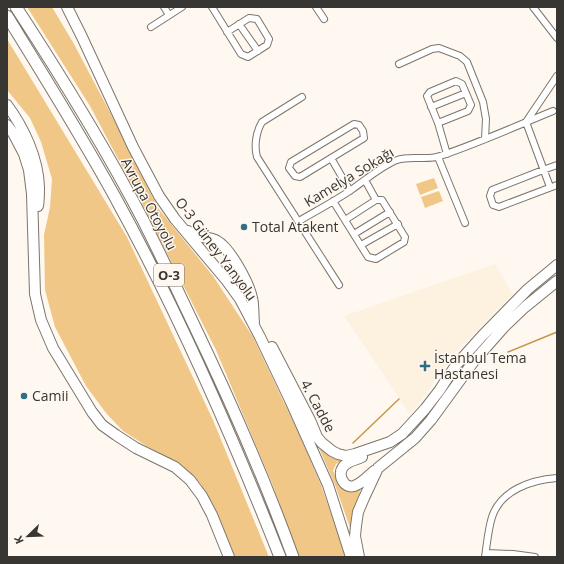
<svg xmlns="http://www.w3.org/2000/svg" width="564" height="564" font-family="'Open Sans',sans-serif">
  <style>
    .built { fill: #fdf1e0 }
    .green { fill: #f1c788 }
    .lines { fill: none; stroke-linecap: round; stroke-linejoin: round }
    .stream { stroke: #c6964a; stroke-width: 1.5 }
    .street-casing { stroke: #7c756c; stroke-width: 8 }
    .primary-casing { stroke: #7c756c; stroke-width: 12 }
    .highway-casing { stroke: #7c756c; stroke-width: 13 }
    .street { stroke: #fff; stroke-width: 6 }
    .primary { stroke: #fff; stroke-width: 10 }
    .highway { stroke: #fff; stroke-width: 11 }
    .poi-dot { fill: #316d84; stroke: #fef8f0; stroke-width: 1.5 }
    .labels { text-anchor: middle; stroke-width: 3; stroke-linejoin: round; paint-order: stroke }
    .shield { fill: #fef8f0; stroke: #73706b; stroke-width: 1 }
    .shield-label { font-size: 13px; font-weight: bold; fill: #383632 }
    .street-label { font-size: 14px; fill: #383632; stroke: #fef8f0 }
    .poi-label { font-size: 14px; fill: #383632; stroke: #fef8f0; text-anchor: start }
  </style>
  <rect width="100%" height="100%" fill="#fef8f0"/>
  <path class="built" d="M495,264l18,30 -63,64 -31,46 -9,10 -66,-98z"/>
  <path class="green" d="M27,7h25l22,37 40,76 44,88 55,68 40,61 45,95 23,53 25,72h-48l-25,-71 -57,-136 -74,-146 -52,-98z
    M7,39l120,198 86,183 56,137h-36l-19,-51 -14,-23 -19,-18 -33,-18 -25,-16 -17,-18 -20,-27 -31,-59 -10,-37 -1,-55 6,-28 2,-28 -11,-37 -11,-24 -23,-28z
    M434,178l4,10 -18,7 -4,-11z
    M439,191l4,10 -18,7 -4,-11z
    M319,448l10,6 17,5 -10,5 -3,7 6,12 22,5 -9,28 1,20 -18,-51z"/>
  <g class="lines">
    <path class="stream" d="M508,352l49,-20
      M353,443l46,-44"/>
    <defs>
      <path id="street" d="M164,7l5,8
        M212,7l29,47 7,3 19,-12 2,-6 -12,-20 -8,-1 -22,14
        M316,7l8,12
        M533,7l24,31
        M239,24l19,27
        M151,27l31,-20
        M399,64l33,-15 7,-1 21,8 7,6 16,40 3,17 -1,20
        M302,97l-40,25c-6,10 -8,24 -5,35l82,128
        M431,107l35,-14
        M526,122l24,65
        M526,122l31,-46
        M438,123l30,-12 3,-6 -9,-21 -6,-3 -26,11 -3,4 11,27 9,31
        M354,124l5,1 4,6 1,7 -64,39 -5,-1 -6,-8 2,-6z
        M438,157l27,66
        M331,158l19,33
        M557,165l-14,5 -51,20 -2,6 3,9 6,2 58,-22
        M333,201l35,56 8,2 28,-17 1,-5 -23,-37h-6l-11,-20
        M345,220l31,-20
        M299,221c17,-10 36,-20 52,-31 13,-9 32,-25 46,-30 14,-5 29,1 43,-4 39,-13 76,-30 113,-45
        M354,234l36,-22
        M361,245l37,-21
        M486,553l27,1 22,3
        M485,557c2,-13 3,-27 7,-40 9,-27 39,-37 65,-39"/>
      <path id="primary" d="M67,7l15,30 51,110 26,49 16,23 52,62 13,18 20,38 30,63 38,85 23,72
        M7,105c17,23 31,53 32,82 0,6 0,13 -1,19
        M7,125l6,8 11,21 5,16 3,24 3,100 6,26 12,28 39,64 10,13 14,10 20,13 39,19 15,13 12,16 10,19 17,42
        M188,231c3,2 7,4 11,5 6,2 13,2 18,5 13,7 32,42 35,57 2,8 1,16 2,24
        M272,347l38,73 7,17 5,6 10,8 6,3 8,2 9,-2 35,-12 12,-8 23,-25 14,-18 17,-26 26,-29 46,-47 29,-24
        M362,457c-6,3 -15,4 -19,10 -6,8 1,22 11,19 9,-3 14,-10 20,-15
        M359,557l-4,-21 1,-10 2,-14 6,-14 14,-30 37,-30 16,-18 43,-59 30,-34 21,-20 32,-26"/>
      <path id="highway" d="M16,7c45,69 89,140 127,213 17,34 34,69 50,103 37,77 71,154 100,234
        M7,16c37,60 74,119 108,181 63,115 117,238 165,360"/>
    </defs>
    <use href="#street" class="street-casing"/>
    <use href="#primary" class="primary-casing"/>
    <use href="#highway" class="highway-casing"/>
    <use href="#street" class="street"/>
    <use href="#primary" class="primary"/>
    <use href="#highway" class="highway"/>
  </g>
  <g class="poi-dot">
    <circle cx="244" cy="227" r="4"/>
    <path d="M423 360h4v4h4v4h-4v4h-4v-4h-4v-4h4z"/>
    <circle cx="24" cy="396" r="4"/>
  </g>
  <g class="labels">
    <rect class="shield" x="154" y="264" width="30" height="22" rx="3"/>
    <g class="shield-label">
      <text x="169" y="280">O-3</text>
    </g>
    <g class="street-label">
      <text transform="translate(349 177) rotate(-31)" y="5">Kamelya Sokağı</text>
      <text transform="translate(149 204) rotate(62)" y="5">Avrupa Otoyolu</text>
      <text transform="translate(216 249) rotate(53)" y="5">O-3 Güney Yanyolu</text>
      <text transform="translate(318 406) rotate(62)" y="5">4. Cadde</text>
    </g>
    <g class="poi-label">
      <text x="252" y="232">Total Atakent</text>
      <text x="434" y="363">İstanbul Tema<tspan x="434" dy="16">Hastanesi</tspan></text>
      <text x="32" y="401">Camii</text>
    </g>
  </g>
  <rect width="564" height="564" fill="none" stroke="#383632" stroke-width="16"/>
  <g transform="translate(28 536) rotate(247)" stroke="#fef8f0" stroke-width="3" paint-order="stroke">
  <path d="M0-3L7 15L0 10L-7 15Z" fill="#383632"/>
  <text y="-6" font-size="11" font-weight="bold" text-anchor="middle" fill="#383632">K</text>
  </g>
</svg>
